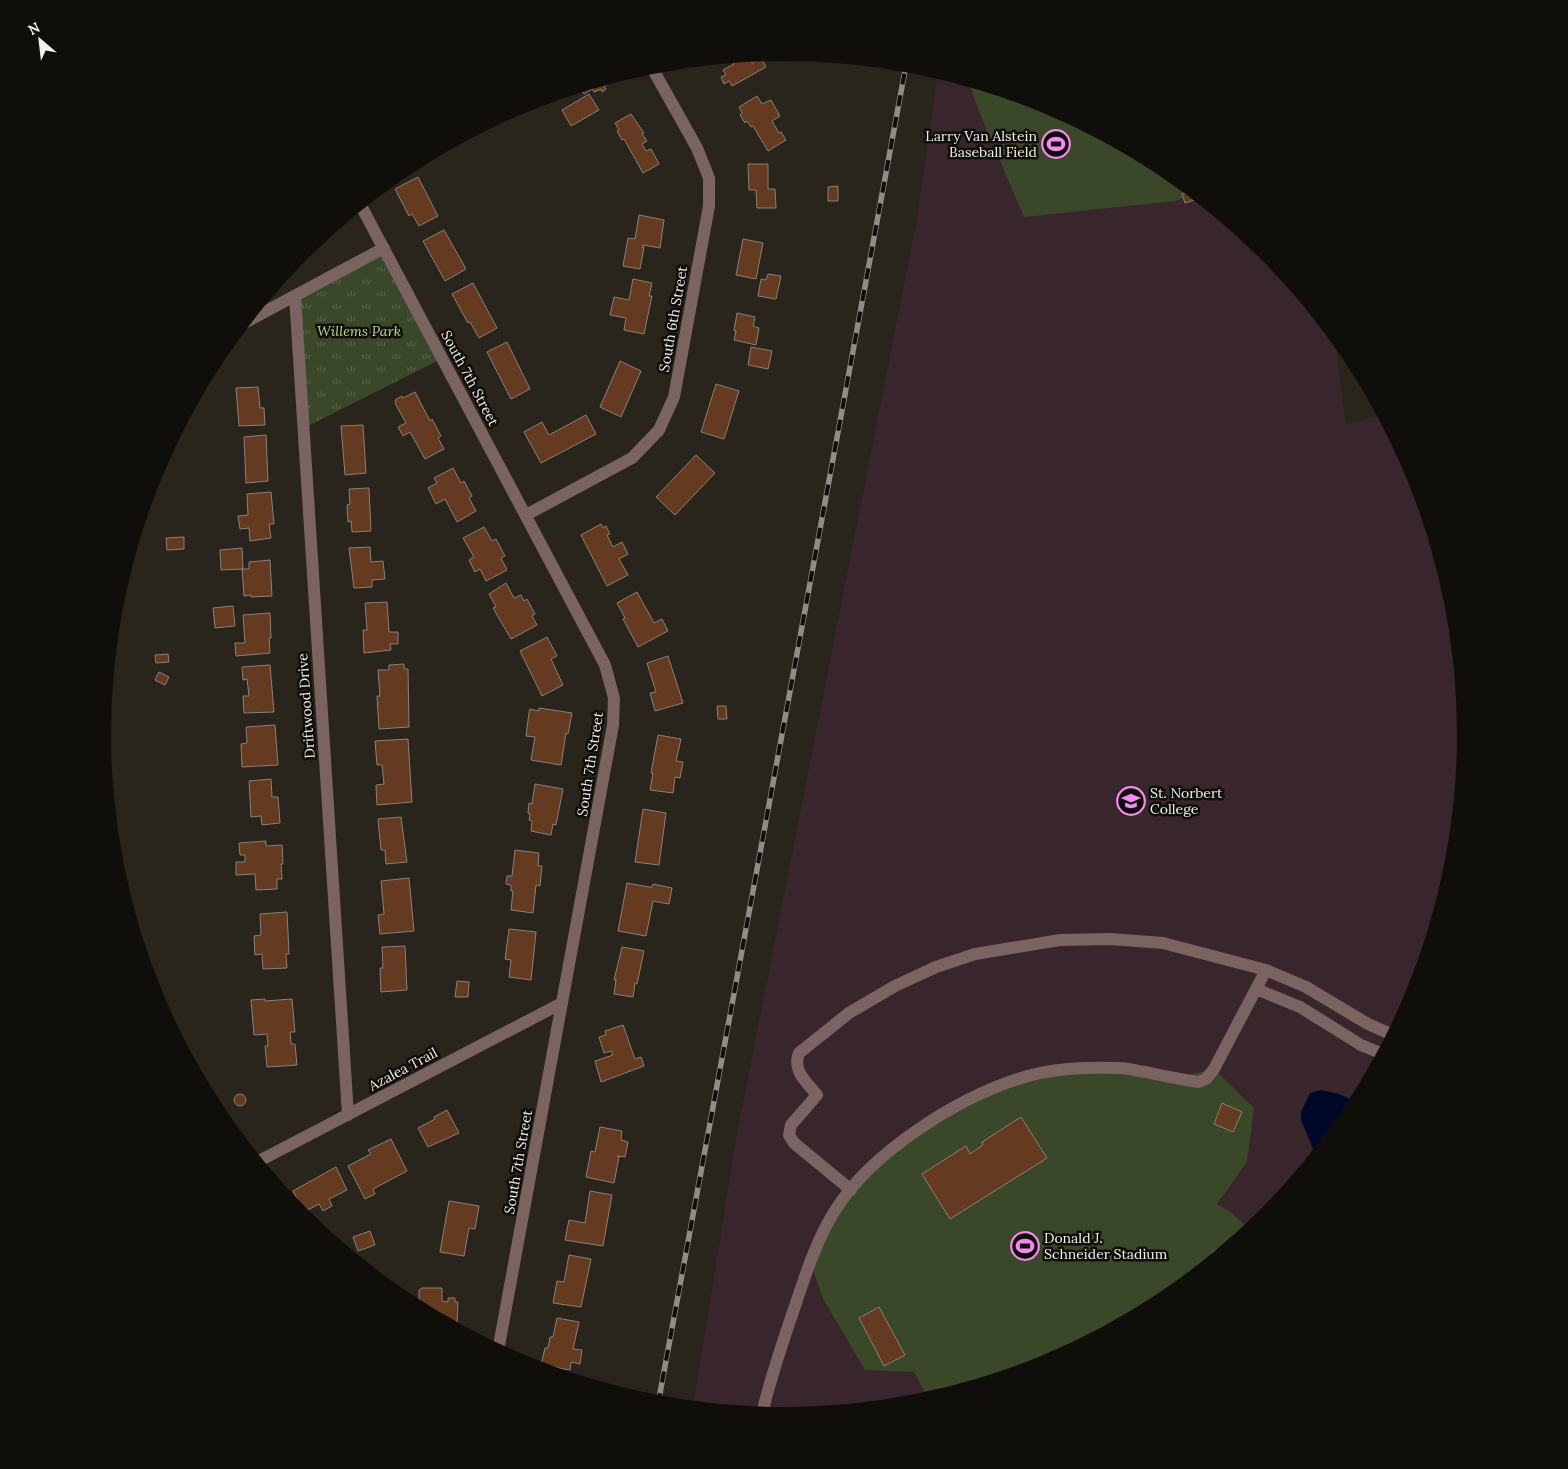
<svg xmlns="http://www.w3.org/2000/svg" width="1568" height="1469" font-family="Lora,serif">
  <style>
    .education { fill: #39262d }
    .grass { fill: #3a4728 }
    .park { fill: url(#park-tufts) }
    .water { fill: #000829 }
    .building { fill: #643a20; stroke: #8c8079 }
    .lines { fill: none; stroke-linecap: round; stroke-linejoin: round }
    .minor { stroke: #7b6362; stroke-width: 12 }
    .rail-casing { stroke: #918d86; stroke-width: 5.5 }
    .rail { stroke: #100e0a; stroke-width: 4; stroke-dasharray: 11; stroke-linecap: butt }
    .labels { text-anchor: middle; stroke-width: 5; stroke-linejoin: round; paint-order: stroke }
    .poi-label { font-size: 14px; fill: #f3f0ea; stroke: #100e0a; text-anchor: start }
    .street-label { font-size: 14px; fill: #f3f0ea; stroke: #100e0a }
    .park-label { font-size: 14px; font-style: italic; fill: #bad890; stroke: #100e0a }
  </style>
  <defs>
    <pattern id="park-tufts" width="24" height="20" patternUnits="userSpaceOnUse" patternTransform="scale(1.25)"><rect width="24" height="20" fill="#3a4728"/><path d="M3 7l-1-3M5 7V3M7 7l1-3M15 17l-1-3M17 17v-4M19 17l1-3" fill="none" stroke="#576247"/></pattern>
  </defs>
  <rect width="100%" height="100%" fill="#29251c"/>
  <path class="education" d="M938,72l107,33 118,63 103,84 68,83 12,90 37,-11 31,60 39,128 13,133 -13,133 -39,128 -63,118 -85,103 -103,85 -118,63 -128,38 -133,13 -91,-9 44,-273 180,-915z"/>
  <path class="grass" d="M969,81l76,24 118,63 32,26 -20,7 -151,16 -41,-96 -10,-26z
    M1098,1068l77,10 39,-9 40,39 -7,54 -30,42 14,8 19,18 -87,72 -118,63 -116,35 -15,-28 -49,-2 -42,-71 -13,-38 26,-52 56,-59 64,-43 75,-31z"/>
  <path class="park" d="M384,248l59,110 -139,70 -9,-132z"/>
  <path class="water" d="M1321,1090l18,4 18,8 -6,12 -35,42 -15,-36v-8l9,-19z"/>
  <path class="building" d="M747,56l5,7 9,-5 5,9 -34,19 -3,-5 -5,3 -3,-7 5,-2 -3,-5 11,-6 -4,-6 8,-1 2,3z
    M609,78l3,4 -8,4 2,3 -4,3 -1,-3 -7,3 -2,-3 -8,5 -4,-7z
    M589,94l10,16 -28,16 -9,-16z
    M757,96l5,8 9,-4 9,16 -8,5 7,12 2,-1 5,8 -18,11 -15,-25 -2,1 -4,-6 -2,2 -5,-8 2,-2 -3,-6z
    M631,114l13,19 -2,1 5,7 -5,3 4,7 5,-2 8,15 -16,9 -19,-34 -2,1 -5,-9 2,-1 -4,-7z
    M748,164h20v25h7l1,19h-19l-1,-18h-7z
    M418,177l20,39 -19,10 -7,-12 -3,2 -14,-27z
    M838,186v15h-10v-14z
    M1192,191l8,7 -15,5 -3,-9z
    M639,215l25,5 -4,28 -17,-3 -1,2h2l-4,22 -17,-3 5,-28 7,1z
    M444,230l22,39 -21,12 -22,-40z
    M743,239l20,4 -7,36 -20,-4z
    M768,274l13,2 -5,23 -18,-3 3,-17 5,1z
    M633,279l19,4 -3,13h3l-8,38 -20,-4 2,-12 -16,-3 4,-18 15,3z
    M473,283l24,45 -18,10 -9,-16 -2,1 -16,-29z
    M737,313l18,4 -2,9 6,2 -3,17 -22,-5 2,-9h-2z
    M507,342l23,47 -19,10 -24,-47z
    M751,347l21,4 -4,18 -20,-4z
    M620,361l21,10 -20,46 -21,-10z
    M716,384l23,7 -15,48 -23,-7z
    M258,387l2,21h4l1,17 -26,1 -3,-38z
    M415,392l15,29 2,-2 9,17 -3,2 6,11 -19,10 -15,-27 -7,4 -5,-9 8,-4 -11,-20 1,-1 -1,-2 7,-4 1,2z
    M586,415l10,19 -55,29 -17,-31 18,-10 7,13z
    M363,425l3,48 -21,2 -4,-49z
    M266,435l2,46 -22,2 -2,-46z
    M696,455l19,18 -40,42 -19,-18z
    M453,468l8,15 3,-2 8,15 -3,2 7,13 -19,11 -12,-23 -9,5 -8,-16 9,-5 -3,-5z
    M369,488l2,43 -19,1 -1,-11 -3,1 -1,-17 3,-1 -1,-15z
    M271,492l3,32h-5l2,14 -21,3 -1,-13 -9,1 -2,-13 10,-1 -1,-21z
    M601,524l2,4 3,-2 4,8 -3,1 6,12 9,-5 6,12 -9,5 9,16 -21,11 -26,-51z
    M484,527l8,14 4,-2 9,17 -4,2 6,12 -21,11 -6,-12 -5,3 -6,-12 5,-3 -11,-19z
    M184,537v12l-17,1 -1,-12z
    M370,547l1,15 12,-1 2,18 -13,1v7l-18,1 -5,-40z
    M242,548l1,21 -22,1 -1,-20z
    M270,560l2,36 -21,1v-2l-7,1 -2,-27h7v-7z
    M506,583l8,15 7,-3 3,6 3,-2 8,15 -3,2 5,9 -26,14 -18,-31 3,-1 -7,-13z
    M637,592l17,31 8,-4 6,12 -30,16 -15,-28 2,-1 -8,-15z
    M387,602l2,30h9v12h-8l1,6 -27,3 -1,-23h4l-2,-27z
    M233,606l2,20 -20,2 -2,-20z
    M270,613l1,25h-2l1,15 -34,3 -1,-13h10l-2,-28z
    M547,637l10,19 -6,3 12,26 -21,11 -22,-45z
    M168,654l1,8 -13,1 -1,-8z
    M668,656l15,47 -28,8 -5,-18 6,-1 -9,-29z
    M404,664v5h4l1,58 -30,2 -2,-33h3l-2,-26h11v-5z
    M270,665l4,47 -30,1 -1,-17h6l-2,-17 -4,1 -1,-13z
    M159,672l10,5 -4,8 -10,-5z
    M717,706h9l1,13h-9z
    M539,708l33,5 -4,21 -2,-1 -5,32 -30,-5 4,-23 -9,-1 3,-23 1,-4 9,2z
    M275,725l3,40 -36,2 -1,-23 6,-1 -1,-16z
    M658,735l23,4 -5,22 7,1 -3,16 -5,-1 -2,16 -23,-3 3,-17h-2z
    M408,739l4,63 -35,3 -1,-20 8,-1 -2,-19h-5l-2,-24z
    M271,779l1,18h6l2,26 -18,2 -1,-9 -10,1 -2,-36z
    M535,784l28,5 -7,36 -3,-1 -2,11 -20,-4 1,-10 -3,-1 1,-6 -2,-1 1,-10 3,1z
    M643,809l23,4 -7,52 -24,-3z
    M401,817l6,45 -21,2 -1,-14h-4l-3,-31z
    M266,841v5l16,-1 1,19h-2l1,15h-5v10l-21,1 -1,-16 -19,1v-13h9v-7h-5l-1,-12z
    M515,850l24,3 -1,13h4l-2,20 -4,-1 -3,28 -22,-3 2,-19h-2v-6l-5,-1 1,-8h5z
    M409,878l5,53 -34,3 -2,-19 6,-1 -3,-33z
    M627,883l22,4h3l1,-3 19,4 -3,16 -16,-3 -7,35 -28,-5z
    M287,912l2,42h-3l1,14 -24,1 -1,-15 -7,1 -1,-19 7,-1 -1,-21z
    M509,929l27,3 -5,48 -22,-3 2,-17 -6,-1z
    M405,946l2,44 -26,2 -1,-24h3l-1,-21z
    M622,947l22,4 -7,33 -2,-1 -2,14 -19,-3 2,-14h-2z
    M457,981l12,1 -1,15h-13z
    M265,999v2l27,-2 3,33h-5l1,12h4l2,21 -30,2 -2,-21h3l-1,-12 -13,1 -3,-35z
    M623,1025l12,34 6,-2 3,9 -43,16 -6,-21 18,-6 -2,-4 -7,2 -5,-16 7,-2 -1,-4z
    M234 1100a6 6 0 1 1 12 0a6 6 0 1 1-12 0Z
    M1222,1103l20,9 -9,20 -19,-8z
    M447,1110l12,23 -31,14 -10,-19 17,-9 -1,-2z
    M1021,1117l26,41 -97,61 -28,-45 44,-28 4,8 13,-9 -1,-3z
    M600,1127l22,4 -1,9 7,2 -3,15 -8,-1 2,1 -5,26 -28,-6 5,-26 4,1z
    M391,1139l16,32 -34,18 2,5 -10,5 -17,-33 23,-12 -3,-4z
    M336,1167l11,23 -18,9 3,7 -9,5 -4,-7 -15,8 -11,-21z
    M590,1191l22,4 -9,51 -38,-6 4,-20 16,3z
    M449,1201l30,5 -4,23 -6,-1 -5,28 -24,-4z
    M370,1231l5,14 -17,6 -5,-14z
    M1226,1245l2,3 -12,10 -3,-6z
    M569,1255l22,4 -10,48 -28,-4 4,-22 7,1z
    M422,1288h20v13l6,1v-4h7v4h3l-1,21h-12l-40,-21h14v-12z
    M879,1307l26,48 -21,11 -25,-48z
    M557,1318l22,4 -6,27 9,1 -2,14 -9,-2 -1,8 -29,-5 4,-17h3l2,-11h3z"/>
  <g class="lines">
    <path class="minor" d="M360,204l245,461 9,33 -1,27 -115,626
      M295,296l53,819
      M244,323l140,-75
      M526,515l106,-57 27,-28 15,-33 35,-191v-28l-12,-30 -46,-82
      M1256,989l44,18 61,38 22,9
      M257,1162l305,-159
      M851,1190l-57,-47 -5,-8 2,-10 26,-30c-11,-14 -25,-24 -18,-42l50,-40 46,-27 41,-19 39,-13 85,-14 50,-1 53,4 103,27 40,17 62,37 25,11
      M762,1414c8,-35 20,-70 32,-105 11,-33 23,-71 42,-100 36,-57 120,-110 182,-130 33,-11 68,-12 102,-11 8,0 17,3 26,4 17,4 34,7 52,10l8,-3 8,-10 52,-99"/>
    <defs>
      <path id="rail" d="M658,1404l248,-1339"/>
    </defs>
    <use href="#rail" class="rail-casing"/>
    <use href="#rail" class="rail"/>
  </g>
  <defs>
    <symbol id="stadium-ring" viewBox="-11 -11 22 22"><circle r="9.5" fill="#100e0a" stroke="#f589ef" stroke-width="1.5"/><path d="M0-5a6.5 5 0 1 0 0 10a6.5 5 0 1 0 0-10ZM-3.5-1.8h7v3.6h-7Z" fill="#f589ef"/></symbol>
    <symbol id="university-ring" viewBox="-11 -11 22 22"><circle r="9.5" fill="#100e0a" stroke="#f589ef" stroke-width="1.5"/><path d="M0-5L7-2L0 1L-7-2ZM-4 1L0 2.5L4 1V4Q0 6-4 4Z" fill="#f589ef"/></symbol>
  </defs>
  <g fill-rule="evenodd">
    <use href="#stadium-ring" x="1040" y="128" width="32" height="32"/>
    <use href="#university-ring" x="1115" y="785" width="32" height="32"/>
    <use href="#stadium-ring" x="1009" y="1230" width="32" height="32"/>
  </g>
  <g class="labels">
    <g class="poi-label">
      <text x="1037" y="141" text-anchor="end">Larry Van Alstein<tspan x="1037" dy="16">Baseball Field</tspan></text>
      <text x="1150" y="798">St. Norbert<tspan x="1150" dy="16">College</tspan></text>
      <text x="1044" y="1243">Donald J.<tspan x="1044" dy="16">Schneider Stadium</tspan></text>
    </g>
    <g class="street-label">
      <text transform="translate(673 319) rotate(-80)" y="5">South 6th Street</text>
      <text transform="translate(470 378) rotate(62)" y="5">South 7th Street</text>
      <text transform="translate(306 706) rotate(-94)" y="5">Driftwood Drive</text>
      <text transform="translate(590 764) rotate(-81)" y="5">South 7th Street</text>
      <text transform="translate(403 1069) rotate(-28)" y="5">Azalea Trail</text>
      <text transform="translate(518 1162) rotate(-80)" y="5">South 7th Street</text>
    </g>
    <g class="park-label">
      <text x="359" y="336">Willems Park</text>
    </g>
  </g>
  <path d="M0 0H1568V1469H0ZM111 734a673 673 0 1 1 1346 0a673 673 0 1 1-1346 0Z" fill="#100e0a" fill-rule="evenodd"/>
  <g transform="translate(40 40) rotate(332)" stroke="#100e0a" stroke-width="4" paint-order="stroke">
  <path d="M0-4L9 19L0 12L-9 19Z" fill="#f3f0ea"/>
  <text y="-8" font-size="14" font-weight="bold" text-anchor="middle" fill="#f3f0ea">N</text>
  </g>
</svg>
